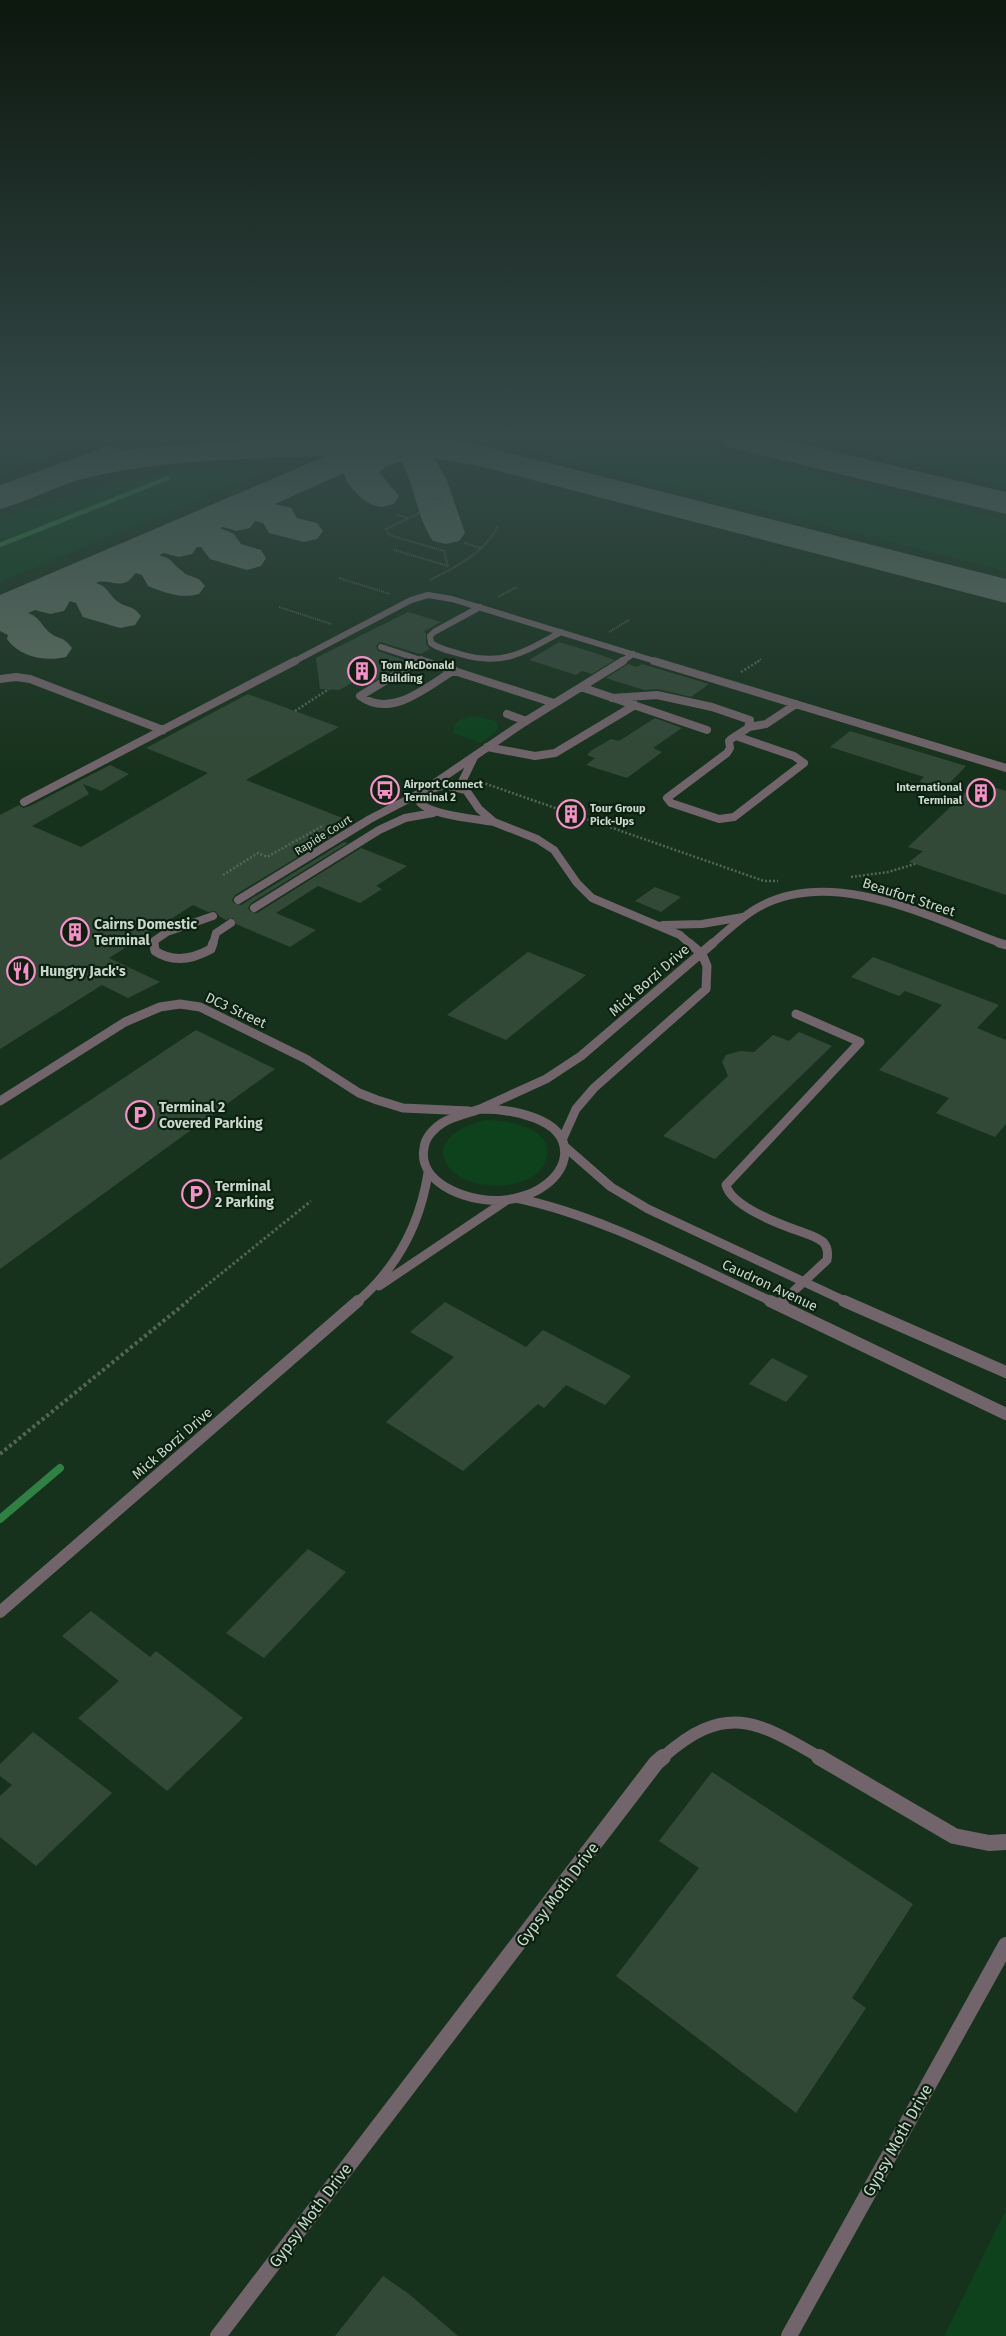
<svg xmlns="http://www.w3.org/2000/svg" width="1006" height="2336" font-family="'Fira Sans',sans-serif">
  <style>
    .built { fill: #17321c }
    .green { fill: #0d421d }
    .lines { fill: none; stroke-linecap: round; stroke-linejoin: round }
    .stream-far1 { stroke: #2f8043; stroke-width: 4.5 }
    .stream { stroke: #2f8043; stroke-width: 8 }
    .taxiway { fill: #617264; fill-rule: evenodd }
    .building { fill: #334937 }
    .path-far3 { stroke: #536556; stroke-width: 2; stroke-dasharray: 1 1; stroke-linecap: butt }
    .path-far2 { stroke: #536556; stroke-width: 2.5; stroke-dasharray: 2 2; stroke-linecap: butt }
    .path-far1 { stroke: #536556; stroke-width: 3; stroke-dasharray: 2.5 2.5; stroke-linecap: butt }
    .path { stroke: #536556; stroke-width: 4; stroke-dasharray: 3 3; stroke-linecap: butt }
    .service-far4 { stroke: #71646a; stroke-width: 6 }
    .service-far3 { stroke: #71646a; stroke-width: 8 }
    .service-far2 { stroke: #71646a; stroke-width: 9 }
    .service-far1 { stroke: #71646a; stroke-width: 12 }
    .service { stroke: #71646a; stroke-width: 16 }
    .tertiary-far2 { stroke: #71646a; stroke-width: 8 }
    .tertiary-far1 { stroke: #71646a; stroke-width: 9 }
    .tertiary { stroke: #71646a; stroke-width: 12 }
    .labels { text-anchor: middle; stroke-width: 4.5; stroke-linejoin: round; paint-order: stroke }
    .far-poi-label { font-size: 11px; font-weight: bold; fill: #cad7cc; stroke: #0c2110; text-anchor: start }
    .far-street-label { font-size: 11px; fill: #cad7cc; stroke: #0c2110 }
    .street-label { font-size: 14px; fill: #cad7cc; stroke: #0c2110 }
    .poi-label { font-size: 14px; font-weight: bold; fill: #cad7cc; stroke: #0c2110; text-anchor: start }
    .near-street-label { font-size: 16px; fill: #cad7cc; stroke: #0c2110 }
  </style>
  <rect width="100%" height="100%" fill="#152a19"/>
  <path class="built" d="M0,439h1006v1770l-62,127h-944z"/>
  <path class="green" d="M0,439h97l-97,36z
    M498,439h170l338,82v50l-447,-112z
    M809,439h197v46z
    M237,467l22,2 3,3 -5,4 -257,106v-62c76,-31 156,-47 237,-53z
    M476,716l20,5 2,5 -2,6 -16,11 -27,-10c1,-14 10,-15 23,-17z
    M486,1120c21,0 71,8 60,40 -10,30 -65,31 -87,16 -38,-27 -1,-50 27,-56z
    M1006,2209v127h-62z"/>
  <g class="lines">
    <path class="stream-far1" d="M0,545l168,-67"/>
    <path class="stream" d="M0,1519l60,-51"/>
    <path class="taxiway" d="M258,439h190l34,7 524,133v24l-527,-137 -45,-8 12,20 19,55 -6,8 -13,3 -13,-3c-16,-23 -18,-54 -31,-79l-14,3 -9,7 20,24 -5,8c-4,1 -8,2 -12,3 -14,0 -36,-20 -38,-34l-69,31 16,4 6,10 20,5 6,8 -6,8 -13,3 -35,-9 -6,-10 -8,-2 -5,7 -13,3 -14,-4 -3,1 14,6 7,10 20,6 5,8 -5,8 -14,4 -37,-11 -9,-12h-4l-5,7 -13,3 -15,-4 -5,2c16,5 12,8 23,16 8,8 15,3 23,15l-6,8c-19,5 -33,-1 -51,-8l-6,-11 -6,-2c-2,1 -5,7 -8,8 -10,7 -22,-3 -32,2 12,3 13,12 21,18 10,8 15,3 24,15l-6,9 -15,3 -37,-11 -7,-14 -6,-2 -6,10 -14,3 -15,-4 -7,3c12,4 13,12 21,19 9,8 14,3 23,16l-6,9c-20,5 -47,0 -59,-18l1,-4 -8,-4v-36l326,-139c-78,3 -160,3 -236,21 -31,7 -59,24 -90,32v-24l109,-39 13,4z
      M719,439h61l226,53v22l-282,-68z"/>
  </g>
  <path class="building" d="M408,612l33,10 -18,10 3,1v11l4,5 -10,5 -40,-12 -4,4 2,5 29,10 -36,22 -16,-2 -16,9 -19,-1 -4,-31z
    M559,642l33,10 23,8 -23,14 -10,-3 -6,4 -47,-15z
    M628,664l9,3 5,-3 67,20 -18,13 -33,-8 -14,1 -38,-12z
    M248,694l91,33 -93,53 104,41 -23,14 4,2 -96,58 -3,5 2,3 7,2 103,-63 4,1 -97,60 -3,5 2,3 7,2 104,-65 46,18 -31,20 6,3 -22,14 -42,-17 -42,27 40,17 -26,17 -54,-23 -3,-6 -7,2 -7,-4 -4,-5 -7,1 -15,-7 -84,53 51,24 -32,16 -26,-13 -102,64v-234l19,-10 4,3 7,-2 80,-41 19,9 -28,17 -18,-7 6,10 -57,32 49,21 127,-74 -62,-25z
    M655,718l27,10 -29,20 9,4 -35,26 -41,-13 9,-7 -8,-3 5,-5 19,-11 8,2z
    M850,731l116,35 -22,23 -25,-7 5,-5 -94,-30z
    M977,782l29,9v104l-97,-33 14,-11 -15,-4z
    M655,887l26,10 -20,15 -26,-11z
    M528,952l58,23 -80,65 -59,-25z
    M873,957l126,48 -22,23 29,12v84l-11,13 -59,-24 13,-15 -70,-28 63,-65 -37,-14 -6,5 -48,-19z
    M196,1030l79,39 -275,200v-109z
    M799,1032l33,14 -117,113 -52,-23 65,-60 -6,-14 4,-7 14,-4 14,1 19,-17 16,6z
    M445,1302l81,45 17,-17 88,46 -26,29 -39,-20 -22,23 -6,-4 -75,67 -77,-49 68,-65 -44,-25z
    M772,1358l36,18 -22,26 -37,-18z
    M308,1549l38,23 -82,86 -38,-25z
    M91,1611l59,46 6,-6 87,67 -76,73 -89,-73 41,-37 -57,-45z
    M33,1732l79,61 -76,73 -36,-29v-41l12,-11 -12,-9v-12z
    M712,1772l201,132 -61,94 14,10 -70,105 -180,-137 83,-108 -40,-27z
    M383,2276l26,18 49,42h-123z"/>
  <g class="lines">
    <path class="path-far3" d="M431,497l12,4
      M444,501l-58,28 3,6 55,16 4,16
      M396,514l12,4
      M464,543l17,5
      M394,550l54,16
      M339,578l51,16
      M430,580c27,-14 53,-26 68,-54
      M498,597l19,-10
      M279,607l52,17
      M609,632l20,-12
      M757,662l4,-3"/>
    <path class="path-far2" d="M741,672l18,-11
      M295,711l34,-22
      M478,781l286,100h14
      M223,875l35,-22 9,4 57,-32
      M851,877l37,-5 27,-8"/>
    <path class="path-far1" d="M186,1302l125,-101"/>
    <path class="path" d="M0,1454l188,-153"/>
    <path class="service-far4" d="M748,442l6,-3
      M480,607l-46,25 -4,4 1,7c8,6 19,8 29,11 43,13 64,-2 101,-22
      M381,647l46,15
      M293,662l118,-62 17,-5 24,4 206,63
      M416,662l5,-3
      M621,662l12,-8"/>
    <path class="service-far3" d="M418,661l-58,35c31,23 67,-9 94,-26
      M423,661l131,42
      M654,661l352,107
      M0,679l16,-2 14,2 133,51
      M581,687l126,43
      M612,698l45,-3 55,12 38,13 -2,8 -17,11 -2,2 1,7 -3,5 -60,45 4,5 48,16 15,-2 70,-54 -10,-7 -58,-20
      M507,714l19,7
      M749,727l17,-3 30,-20
      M487,747l48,9 20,-3 80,-48
      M445,785l21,5 13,19 15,13c-16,-3 -68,-7 -75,-21l3,-9z
      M429,787l97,-66 97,-60
      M459,788l15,-31
      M24,802l271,-141
      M494,822l43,17 17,11 23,33 15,15 88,37 10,9
      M238,900l132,-81 52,-27
      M254,908l125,-78 26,-12 28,-5
      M663,925l39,-1 41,-7
      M154,944v-3l13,-9 46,-16
      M213,944l3,-11 15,-10"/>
    <path class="service-far2" d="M154,943l1,8c18,12 38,8 56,-2l2,-6
      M689,943l13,11
      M0,1101l125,-79 35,-15 20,-3 20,3 106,52 53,34 18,7 26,8 66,3
      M782,1302l45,-42c1,-6 1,-13 -4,-18 -7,-6 -16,-8 -24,-11 -20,-7 -68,-25 -73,-46l134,-143 -64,-28"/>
    <path class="service-far1" d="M779,1305l4,-4
      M662,1758c63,-56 94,-38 159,0"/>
    <path class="service" d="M819,1757l135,79 35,7 17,-1
      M218,2336l438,-573 7,-6
      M789,2336l217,-391"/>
    <path class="tertiary-far2" d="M712,944c15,-13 30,-28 47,-37 75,-41 172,11 244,37"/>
    <path class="tertiary-far1" d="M999,943l7,2
      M480,1109l66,-30 35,-23 132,-113
      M480,1109c28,0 92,8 84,50 -3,13 -12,22 -23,29 -9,6 -25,11 -36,12 -30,4 -88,-14 -81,-52 1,-11 11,-21 20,-26 11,-6 25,-9 36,-13z
      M562,1140l14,-31 18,-21 112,-99 1,-23 -5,-12
      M564,1146l47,41 37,22 199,93
      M516,1198c90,19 173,66 257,104
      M379,1286l128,-86
      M357,1302c40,-34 63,-78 71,-129"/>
    <path class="tertiary" d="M770,1301l236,113
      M844,1301l162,71
      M0,1612l358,-311"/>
  </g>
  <linearGradient id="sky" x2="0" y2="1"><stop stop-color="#0c170e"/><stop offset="0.57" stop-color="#354a49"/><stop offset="1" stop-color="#354a49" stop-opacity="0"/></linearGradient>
  <rect width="1006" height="766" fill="url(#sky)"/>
  <defs>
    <symbol id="building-ring" viewBox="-11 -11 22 22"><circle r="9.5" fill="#0c2110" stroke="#f98fc9" stroke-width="1.5"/><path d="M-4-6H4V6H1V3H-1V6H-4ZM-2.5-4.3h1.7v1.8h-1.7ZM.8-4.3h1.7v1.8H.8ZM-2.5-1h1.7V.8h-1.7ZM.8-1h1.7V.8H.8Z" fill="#f98fc9"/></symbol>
    <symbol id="bus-ring" viewBox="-11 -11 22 22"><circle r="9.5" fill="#0c2110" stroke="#f98fc9" stroke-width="1.5"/><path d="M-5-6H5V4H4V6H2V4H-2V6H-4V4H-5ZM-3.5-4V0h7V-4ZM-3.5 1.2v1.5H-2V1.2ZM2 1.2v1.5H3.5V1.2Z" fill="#f98fc9"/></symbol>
    <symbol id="restaurant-ring" viewBox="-11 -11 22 22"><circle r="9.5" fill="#0c2110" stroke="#f98fc9" stroke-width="1.5"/><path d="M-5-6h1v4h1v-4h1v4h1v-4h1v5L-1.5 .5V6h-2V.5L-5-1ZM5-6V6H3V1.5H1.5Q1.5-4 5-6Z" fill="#f98fc9"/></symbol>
    <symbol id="parking-ring" viewBox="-11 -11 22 22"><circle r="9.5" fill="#0c2110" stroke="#f98fc9" stroke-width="1.5"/><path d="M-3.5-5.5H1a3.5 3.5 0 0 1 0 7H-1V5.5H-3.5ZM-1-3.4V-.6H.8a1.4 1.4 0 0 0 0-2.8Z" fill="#f98fc9"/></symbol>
  </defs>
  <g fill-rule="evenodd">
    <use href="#building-ring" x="346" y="655" width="32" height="32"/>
    <use href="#bus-ring" x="369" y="774" width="32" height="32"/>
    <use href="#building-ring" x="965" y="777" width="32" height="32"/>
    <use href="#building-ring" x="555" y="798" width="32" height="32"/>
    <use href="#building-ring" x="59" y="916" width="32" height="32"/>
    <use href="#restaurant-ring" x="5" y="955" width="32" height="32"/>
    <use href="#parking-ring" x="124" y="1099" width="32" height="32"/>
    <use href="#parking-ring" x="180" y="1178" width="32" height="32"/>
  </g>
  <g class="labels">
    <g class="far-poi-label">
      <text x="381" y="669">Tom McDonald<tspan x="381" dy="13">Building</tspan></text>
      <text x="404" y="788">Airport Connect<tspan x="404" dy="13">Terminal 2</tspan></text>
      <text x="962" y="791" text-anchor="end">International<tspan x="962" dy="13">Terminal</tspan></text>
      <text x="590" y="812">Tour Group<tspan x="590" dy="13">Pick-Ups</tspan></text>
    </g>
    <g class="far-street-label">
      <text transform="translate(323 835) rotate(-32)" y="4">Rapide Court</text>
    </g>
    <g class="street-label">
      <text transform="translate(909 897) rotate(18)" y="5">Beaufort Street</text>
      <text transform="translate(649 980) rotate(-41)" y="5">Mick Borzi Drive</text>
      <text transform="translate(236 1010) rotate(25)" y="5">DC3 Street</text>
      <text transform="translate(770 1285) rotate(25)" y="5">Caudron Avenue</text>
      <text transform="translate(172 1443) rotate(-41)" y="5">Mick Borzi Drive</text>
    </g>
    <g class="poi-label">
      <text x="94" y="929">Cairns Domestic<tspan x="94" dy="16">Terminal</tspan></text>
      <text x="40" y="976">Hungry Jack's</text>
      <text x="159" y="1112">Terminal 2<tspan x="159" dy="16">Covered Parking</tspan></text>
      <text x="215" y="1191">Terminal<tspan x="215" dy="16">2 Parking</tspan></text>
    </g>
    <g class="near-street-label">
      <text transform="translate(557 1894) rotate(-53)" y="6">Gypsy Moth Drive</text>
      <text transform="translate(897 2140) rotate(-61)" y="6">Gypsy Moth Drive</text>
      <text transform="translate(310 2215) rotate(-53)" y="6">Gypsy Moth Drive</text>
    </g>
  </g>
</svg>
